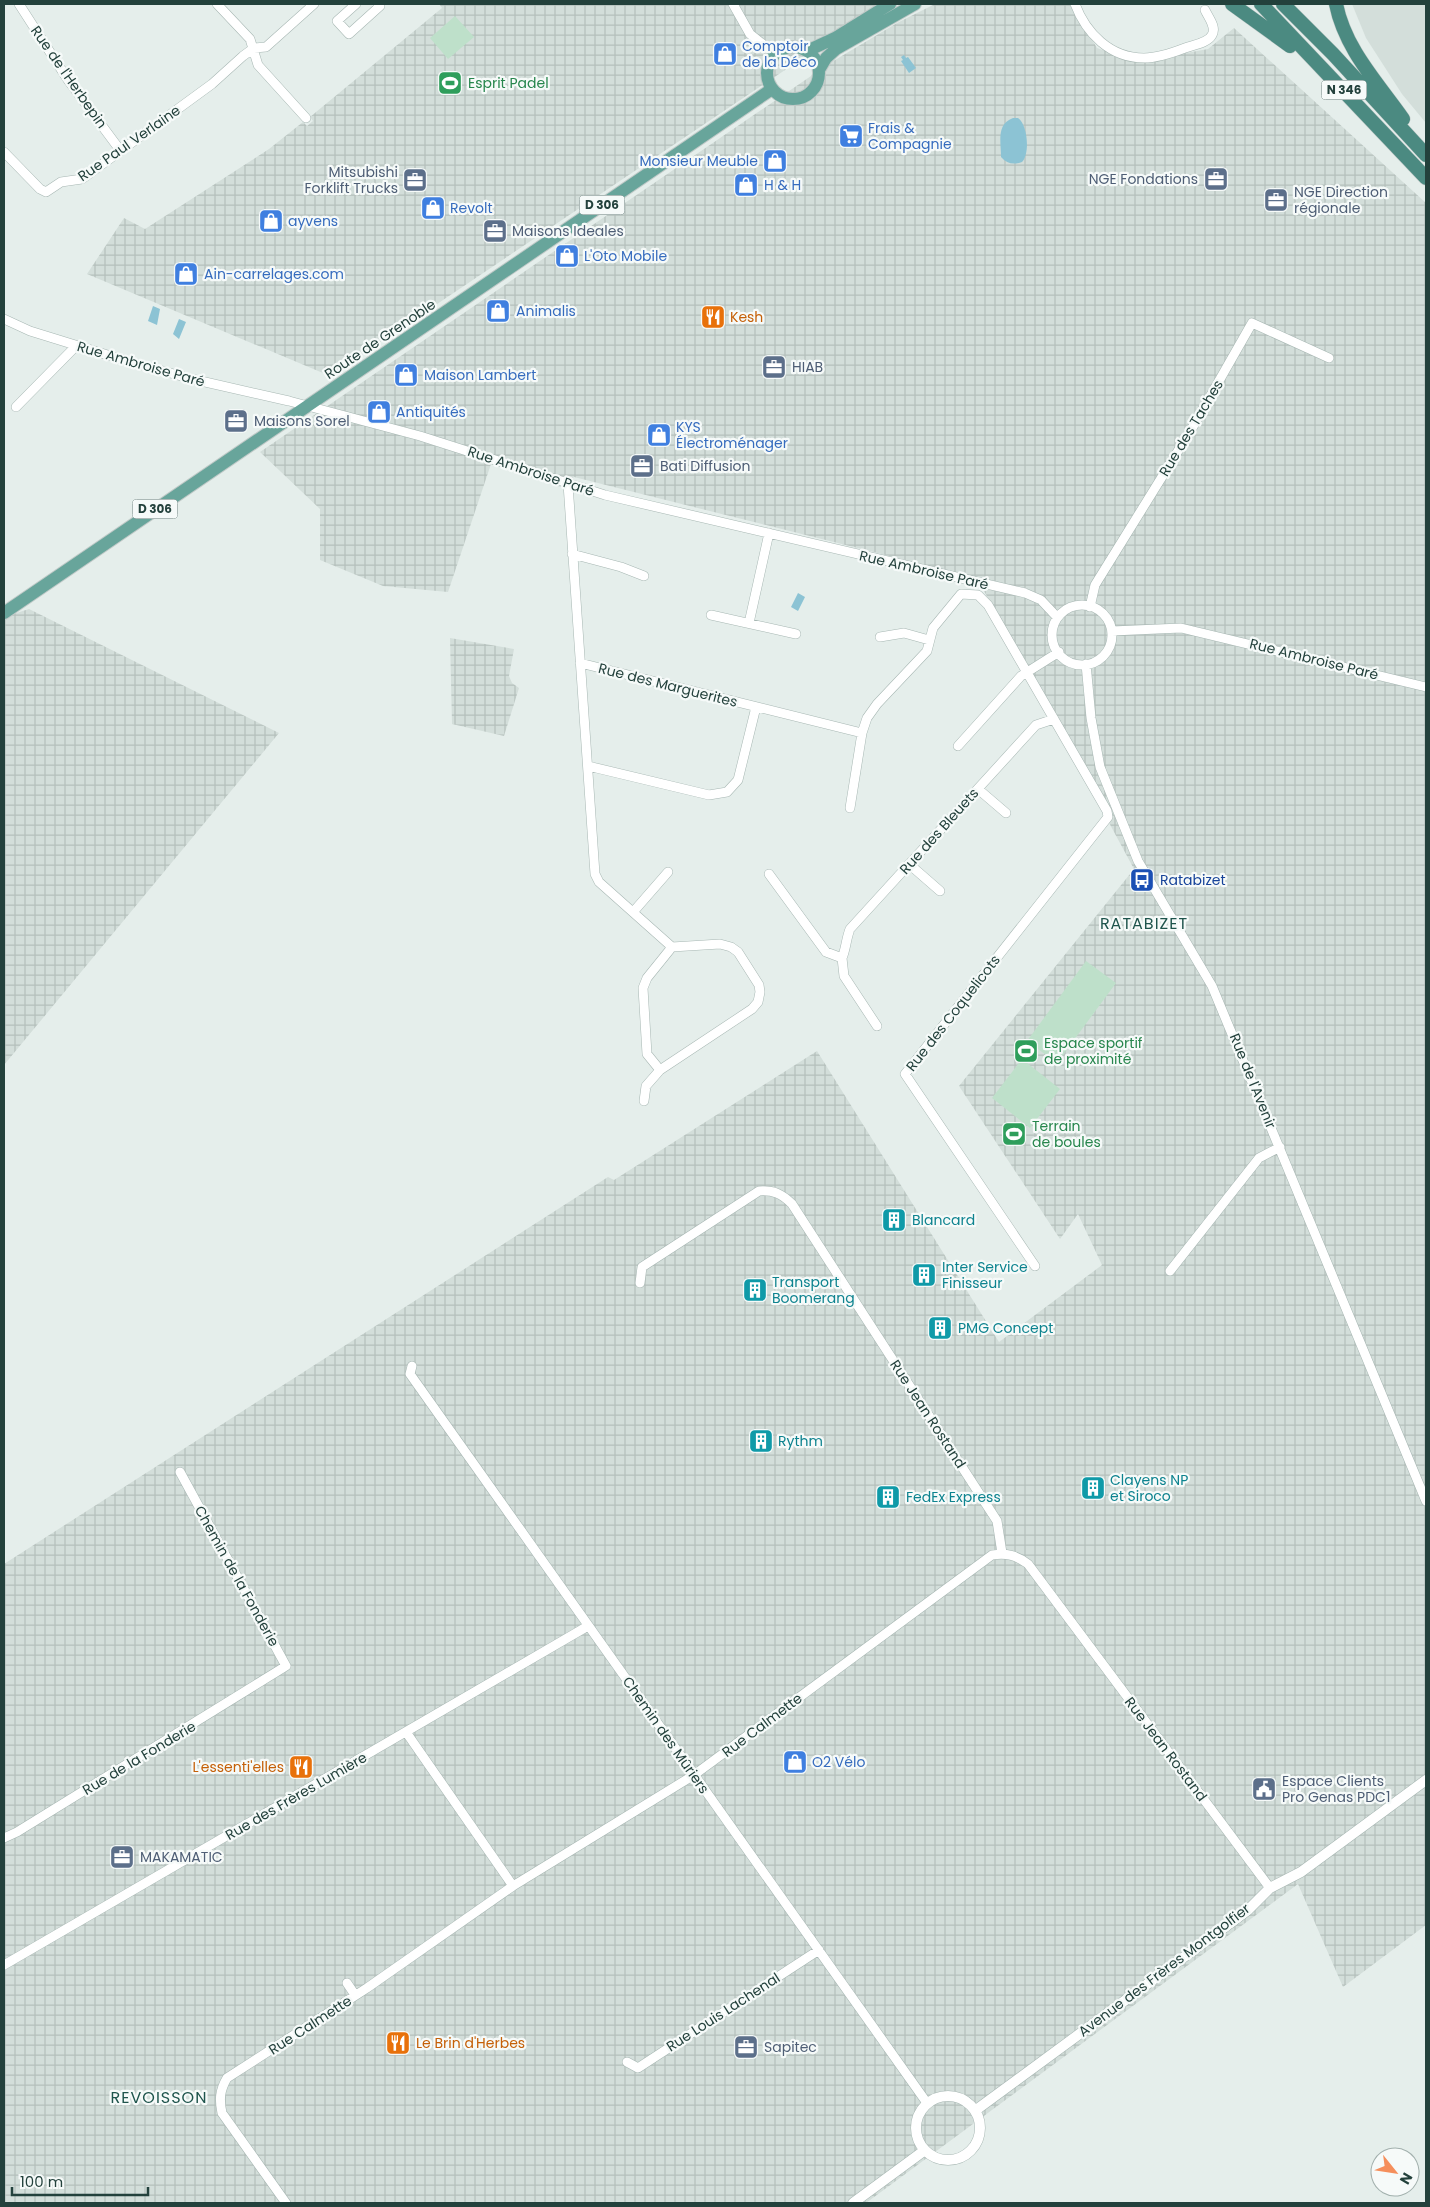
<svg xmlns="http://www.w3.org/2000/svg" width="1430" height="2207" font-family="Poppins,sans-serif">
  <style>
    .built { fill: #d3deda }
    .industrial { fill: url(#industrial-grid) }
    .pitch { fill: #bee0ca }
    .water { fill: #8cc3d4 }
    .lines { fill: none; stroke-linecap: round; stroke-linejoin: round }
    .minor-casing { stroke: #a7b7b3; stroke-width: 10 }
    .tertiary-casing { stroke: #a7b7b3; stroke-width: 11 }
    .primary-casing { stroke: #c1cac8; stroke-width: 14 }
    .trunk-casing { stroke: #c1cac8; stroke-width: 15 }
    .minor { stroke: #fff; stroke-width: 9 }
    .tertiary { stroke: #fff; stroke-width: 10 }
    .primary { stroke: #68a59b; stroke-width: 12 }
    .trunk { stroke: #4b8a81; stroke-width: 14 }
    .labels { text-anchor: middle; stroke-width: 4.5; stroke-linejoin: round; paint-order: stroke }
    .shield { fill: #f6faf9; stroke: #627875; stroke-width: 1 }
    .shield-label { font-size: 12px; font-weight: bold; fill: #23413c }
    .shop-label { font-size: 14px; fill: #366cbe; stroke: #f6faf9; text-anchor: start }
    .street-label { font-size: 14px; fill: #23413c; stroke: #f6faf9 }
    .leisure-label { font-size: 14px; fill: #27864d; stroke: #f6faf9; text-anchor: start }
    .service-label { font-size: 14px; fill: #4e5e75; stroke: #f6faf9; text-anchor: start }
    .food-label { font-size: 14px; fill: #c56008; stroke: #f6faf9; text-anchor: start }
    .transit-label { font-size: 14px; fill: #164399; stroke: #f6faf9; text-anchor: start }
    .culture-label { font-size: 14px; fill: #0d838f; stroke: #f6faf9; text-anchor: start }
    .quarter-label { font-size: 16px; letter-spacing: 1px; fill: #1e544c; stroke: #f6faf9 }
  </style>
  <defs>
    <pattern id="industrial-grid" width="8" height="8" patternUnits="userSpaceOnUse" patternTransform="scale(1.25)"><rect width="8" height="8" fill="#d3deda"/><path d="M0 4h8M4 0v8" fill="none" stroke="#b5c0bc"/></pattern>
  </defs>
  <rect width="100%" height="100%" fill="#e5eeeb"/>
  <path class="built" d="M1352,4h74v119l-24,-29 -36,-56z"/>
  <path class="industrial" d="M439,4h444l-553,372 -243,-102 37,-56 21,11 124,-80 34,-27 4,4 6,-5 -3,-4 132,-109z
    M935,4h135l27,44 40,14 71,-13 26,-21 192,175v1722l-83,62 -45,-103 -432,319h-862v-639l604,-387 6,3 203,-129 182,291 103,-77 -24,-51 -18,25 -101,-153 175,-217 -157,-291 -403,-101 -14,10 -69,-23 -43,128 -65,-6 -63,-26v-51l-60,-57 570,-389 67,-40z
    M29,609l250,124 -275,332v-448z
    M450,638l64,11 -5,27 3,7 7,5 -15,48 -52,-12z"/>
  <path class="pitch" d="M455,16l19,21 -26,22 -18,-21z
    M1086,961l30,22 -59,80 -30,-22z
    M1022,1059l38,30 -30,39 -38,-30z"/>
  <path class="water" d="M904,55l2,3 2,-1 8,11 -7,5 -8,-12 2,-1 -2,-3z
    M1013,118h5c10,7 12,36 4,44 -8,3 -15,2 -21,-5 0,-15 -5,-33 12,-39z
    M153,306l7,3 -3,16 -9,-4z
    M179,319l7,3 -7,17 -6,-5z
    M798,593l7,4 -7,14 -7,-4z"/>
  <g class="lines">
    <defs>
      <path id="minor" d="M19,4l49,76 52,70
        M217,4l33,35 8,26 48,53
        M356,4l-19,17 12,13 31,-28 -2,-2
        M733,4l17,30 25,20
        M1075,4c11,29 35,54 69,54 14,0 28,-5 41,-10 8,-3 23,-5 27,-13 5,-8 -4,-18 -7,-25
        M4,152l36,37 6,3 15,-10 21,-3 130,-95 31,-28 11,-8 12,-1 48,-43
        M4,319l26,12 97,30 65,18 97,22 131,35 185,59 420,98 16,7 16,17
        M16,407l60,-61
        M568,484l27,390 4,8 73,65 -25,31 -4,10 4,66 13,16
        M572,554l49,13 23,9
        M1052 635a30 30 0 1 1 60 0a30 30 0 1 1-60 0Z
        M1090,607l5,-22 96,-155 61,-107 77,35
        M711,615l85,19
        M749,623l20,-90
        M1112,631l69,-3 245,59
        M880,637l24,-4 25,7
        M580,663l282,70
        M1086,664l5,54 9,49 38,94 74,125 214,515
        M958,746l63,-70 38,-24
        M588,766l121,29 18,-3 11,-12 18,-73
        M978,789l28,24
        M850,808l12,-75 5,-15 10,-14 50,-53 6,-23 28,-34 17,1 10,10 119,206 1,6 -203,257 130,192
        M909,864l31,27
        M769,874l57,78 16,6 2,18 33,50
        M634,911l34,-39
        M842,958c4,-9 4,-19 8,-29l186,-204 18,-6
        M644,1101l2,-15 14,-16 92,-61 6,-7 2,-10 -1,-7 -21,-33 -7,-5 -11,-3 -48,3
        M1170,1271l89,-113 21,-11
        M640,1283l2,-16 117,-76c15,-1 23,3 33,13l205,317 5,32
        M412,1366l-2,8 517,729
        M406,1732l107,154
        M4,1838l13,-6 269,-166 -106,-194
        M4,1965l584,-339
        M347,1983l8,12
        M627,2062l11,6 181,-118
        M286,2203l-64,-90c-3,-14 -2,-23 5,-35l140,-90 146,-102 181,-111 298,-220c15,-2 24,0 36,9l242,324"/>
      <path id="tertiary" d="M916 2128a32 32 0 1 1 64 0a32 32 0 1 1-64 0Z
        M976,2110l272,-200 22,-22 31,-16 125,-92
        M853,2203l72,-53"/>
      <path id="primary" d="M767 73a26 26 0 1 1 52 0a26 26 0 1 1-52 0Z
        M807,51l28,-13 55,-34
        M819,70l7,-12 10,-9 79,-45
        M4,613l768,-524"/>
      <path id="trunk" d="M1232,4l58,42
        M1261,4l165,174
        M1283,4l50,50 93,101
        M1336,4c9,45 41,78 67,115"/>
    </defs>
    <use href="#minor" class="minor-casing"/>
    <use href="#tertiary" class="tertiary-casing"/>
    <use href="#primary" class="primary-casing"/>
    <use href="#trunk" class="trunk-casing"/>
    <use href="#minor" class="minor"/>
    <use href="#tertiary" class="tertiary"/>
    <use href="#primary" class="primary"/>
    <use href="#trunk" class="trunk"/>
  </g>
  <defs>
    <symbol id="shop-square" viewBox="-11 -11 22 22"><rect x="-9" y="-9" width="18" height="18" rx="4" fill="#3f7fe0" stroke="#f6faf9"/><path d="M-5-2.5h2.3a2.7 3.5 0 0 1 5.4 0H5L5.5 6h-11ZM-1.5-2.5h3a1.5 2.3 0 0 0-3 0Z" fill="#fff"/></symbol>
    <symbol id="stadium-square" viewBox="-11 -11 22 22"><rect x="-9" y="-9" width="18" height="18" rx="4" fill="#2e9e5b" stroke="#f6faf9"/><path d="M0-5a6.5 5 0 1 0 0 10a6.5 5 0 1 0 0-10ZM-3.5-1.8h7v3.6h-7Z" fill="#fff"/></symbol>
    <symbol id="supermarket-square" viewBox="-11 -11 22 22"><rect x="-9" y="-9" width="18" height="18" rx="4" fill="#3f7fe0" stroke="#f6faf9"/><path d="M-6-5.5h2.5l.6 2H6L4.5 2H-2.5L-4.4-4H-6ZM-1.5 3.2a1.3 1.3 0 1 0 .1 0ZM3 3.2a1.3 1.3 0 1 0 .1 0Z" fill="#fff"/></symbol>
    <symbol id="office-square" viewBox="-11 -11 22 22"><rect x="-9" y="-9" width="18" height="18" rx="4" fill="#5c6f8a" stroke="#f6faf9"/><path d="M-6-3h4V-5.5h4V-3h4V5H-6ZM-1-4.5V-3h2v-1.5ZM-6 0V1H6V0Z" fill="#fff"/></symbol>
    <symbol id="restaurant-square" viewBox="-11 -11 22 22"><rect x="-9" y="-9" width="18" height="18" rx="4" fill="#e8710a" stroke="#f6faf9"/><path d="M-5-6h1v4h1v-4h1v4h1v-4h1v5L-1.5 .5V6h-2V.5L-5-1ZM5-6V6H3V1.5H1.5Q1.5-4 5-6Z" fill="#fff"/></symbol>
    <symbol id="bus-square" viewBox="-11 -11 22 22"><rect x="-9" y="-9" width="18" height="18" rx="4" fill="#1a4fb4" stroke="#f6faf9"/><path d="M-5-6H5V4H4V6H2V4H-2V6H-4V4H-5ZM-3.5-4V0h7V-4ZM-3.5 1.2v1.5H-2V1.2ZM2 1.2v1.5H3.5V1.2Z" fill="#fff"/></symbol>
    <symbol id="building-square" viewBox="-11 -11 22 22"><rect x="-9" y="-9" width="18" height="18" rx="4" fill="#0f9aa8" stroke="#f6faf9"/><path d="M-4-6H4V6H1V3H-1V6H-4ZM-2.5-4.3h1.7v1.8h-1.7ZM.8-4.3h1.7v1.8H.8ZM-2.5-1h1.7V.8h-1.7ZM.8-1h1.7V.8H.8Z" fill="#fff"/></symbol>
    <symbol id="civic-square" viewBox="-11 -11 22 22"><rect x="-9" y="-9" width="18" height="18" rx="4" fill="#5c6f8a" stroke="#f6faf9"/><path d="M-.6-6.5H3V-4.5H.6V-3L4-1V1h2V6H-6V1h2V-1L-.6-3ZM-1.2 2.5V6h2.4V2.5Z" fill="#fff"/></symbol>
  </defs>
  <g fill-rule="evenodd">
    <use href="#shop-square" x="711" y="40" width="28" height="28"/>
    <use href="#stadium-square" x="436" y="69" width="28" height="28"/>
    <use href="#supermarket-square" x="837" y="122" width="28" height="28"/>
    <use href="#shop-square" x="761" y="147" width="28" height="28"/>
    <use href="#office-square" x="1202" y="165" width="28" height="28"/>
    <use href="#office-square" x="401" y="166" width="28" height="28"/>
    <use href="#shop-square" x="732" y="171" width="28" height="28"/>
    <use href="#office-square" x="1262" y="186" width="28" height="28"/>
    <use href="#shop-square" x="419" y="194" width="28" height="28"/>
    <use href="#shop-square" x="257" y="207" width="28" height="28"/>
    <use href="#office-square" x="481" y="217" width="28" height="28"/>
    <use href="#shop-square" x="553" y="242" width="28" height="28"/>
    <use href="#shop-square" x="172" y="260" width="28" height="28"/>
    <use href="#shop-square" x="484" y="297" width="28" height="28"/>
    <use href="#restaurant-square" x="699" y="303" width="28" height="28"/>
    <use href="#office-square" x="760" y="353" width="28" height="28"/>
    <use href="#shop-square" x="392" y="361" width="28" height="28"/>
    <use href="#shop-square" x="365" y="398" width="28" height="28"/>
    <use href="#office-square" x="222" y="407" width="28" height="28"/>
    <use href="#shop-square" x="645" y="421" width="28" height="28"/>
    <use href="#office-square" x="628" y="452" width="28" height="28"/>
    <use href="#bus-square" x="1128" y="866" width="28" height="28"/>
    <use href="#stadium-square" x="1012" y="1037" width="28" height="28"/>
    <use href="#stadium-square" x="1000" y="1120" width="28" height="28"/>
    <use href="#building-square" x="880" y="1206" width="28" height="28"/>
    <use href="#building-square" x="910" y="1261" width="28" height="28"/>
    <use href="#building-square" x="741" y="1276" width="28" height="28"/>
    <use href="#building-square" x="926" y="1314" width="28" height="28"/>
    <use href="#building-square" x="747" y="1427" width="28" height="28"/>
    <use href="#building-square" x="1079" y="1474" width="28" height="28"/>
    <use href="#building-square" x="874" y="1483" width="28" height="28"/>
    <use href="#shop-square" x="781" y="1748" width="28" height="28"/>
    <use href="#restaurant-square" x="287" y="1753" width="28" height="28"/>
    <use href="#civic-square" x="1250" y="1775" width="28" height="28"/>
    <use href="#office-square" x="108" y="1843" width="28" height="28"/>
    <use href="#restaurant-square" x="384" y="2029" width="28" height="28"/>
    <use href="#office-square" x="732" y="2033" width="28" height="28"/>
  </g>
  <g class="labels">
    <g class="shield">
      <rect x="1321.5" y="80.5" width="45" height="19" rx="4"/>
      <rect x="579.5" y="195.5" width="45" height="19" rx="4"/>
      <rect x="132.5" y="499.5" width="45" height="19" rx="4"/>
    </g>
    <g class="shield-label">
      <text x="1344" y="94">N 346</text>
      <text x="602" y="209">D 306</text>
      <text x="155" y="513">D 306</text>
    </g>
    <g class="shop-label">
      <text x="742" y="51">Comptoir<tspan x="742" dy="16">de la Déco</tspan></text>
      <text x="868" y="133">Frais &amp;<tspan x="868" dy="16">Compagnie</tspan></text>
      <text x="758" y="166" text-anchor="end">Monsieur Meuble</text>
      <text x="764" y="190">H &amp; H</text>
      <text x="450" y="213">Revolt</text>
      <text x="288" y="226">ayvens</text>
      <text x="584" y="261">L'Oto Mobile</text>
      <text x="204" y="279">Ain-carrelages.com</text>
      <text x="516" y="316">Animalis</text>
      <text x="424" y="380">Maison Lambert</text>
      <text x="396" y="417">Antiquités</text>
      <text x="676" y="432">KYS<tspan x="676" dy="16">Électroménager</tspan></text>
      <text x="812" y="1767">O2 Vélo</text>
    </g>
    <g class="street-label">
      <text transform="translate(69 77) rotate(55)" y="5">Rue de l'Herbepin</text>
      <text transform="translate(129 143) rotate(-35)" y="5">Rue Paul Verlaine</text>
      <text transform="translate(380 339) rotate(-34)" y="5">Route de Grenoble</text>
      <text transform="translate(141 364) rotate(16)" y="5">Rue Ambroise Paré</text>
      <text transform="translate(1191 428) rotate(-59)" y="5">Rue des Taches</text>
      <text transform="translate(531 471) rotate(18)" y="5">Rue Ambroise Paré</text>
      <text transform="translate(924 570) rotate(13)" y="5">Rue Ambroise Paré</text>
      <text transform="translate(1314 659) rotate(14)" y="5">Rue Ambroise Paré</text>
      <text transform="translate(668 685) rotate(14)" y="5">Rue des Marguerites</text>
      <text transform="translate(939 831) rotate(-48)" y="5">Rue des Bleuets</text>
      <text transform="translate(953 1013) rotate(-52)" y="5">Rue des Coquelicots</text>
      <text transform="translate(1253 1081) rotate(68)" y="5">Rue de l'Avenir</text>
      <text transform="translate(928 1414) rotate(57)" y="5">Rue Jean Rostand</text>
      <text transform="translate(237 1576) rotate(61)" y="5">Chemin de la Fonderie</text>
      <text transform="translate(762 1725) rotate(-37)" y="5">Rue Calmette</text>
      <text transform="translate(666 1735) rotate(55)" y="5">Chemin des Mûriers</text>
      <text transform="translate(1166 1749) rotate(53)" y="5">Rue Jean Rostand</text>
      <text transform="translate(139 1758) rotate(-31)" y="5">Rue de la Fonderie</text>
      <text transform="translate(296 1796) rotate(-30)" y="5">Rue des Frères Lumière</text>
      <text transform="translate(1164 1970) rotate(-37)" y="5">Avenue des Frères Montgolfier</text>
      <text transform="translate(723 2012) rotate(-33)" y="5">Rue Louis Lachenal</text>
      <text transform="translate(310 2025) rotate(-33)" y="5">Rue Calmette</text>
    </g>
    <g class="leisure-label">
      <text x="468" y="88">Esprit Padel</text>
      <text x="1044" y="1048">Espace sportif<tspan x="1044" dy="16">de proximité</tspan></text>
      <text x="1032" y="1131">Terrain<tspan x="1032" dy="16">de boules</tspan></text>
    </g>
    <g class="service-label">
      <text x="398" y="177" text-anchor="end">Mitsubishi<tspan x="398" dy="16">Forklift Trucks</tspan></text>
      <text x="1198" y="184" text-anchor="end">NGE Fondations</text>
      <text x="1294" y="197">NGE Direction<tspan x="1294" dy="16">régionale</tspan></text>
      <text x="512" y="236">Maisons Ideales</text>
      <text x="792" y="372">HIAB</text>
      <text x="254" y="426">Maisons Sorel</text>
      <text x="660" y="471">Bati Diffusion</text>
      <text x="1282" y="1786">Espace Clients<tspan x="1282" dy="16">Pro Genas PDC1</tspan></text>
      <text x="140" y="1862">MAKAMATIC</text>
      <text x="764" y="2052">Sapitec</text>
    </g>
    <g class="food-label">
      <text x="730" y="322">Kesh</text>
      <text x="284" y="1772" text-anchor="end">L'essenti'elles</text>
      <text x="416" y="2048">Le Brin d'Herbes</text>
    </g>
    <g class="transit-label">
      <text x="1160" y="885">Ratabizet</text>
    </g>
    <g class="culture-label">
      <text x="912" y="1225">Blancard</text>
      <text x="942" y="1272">Inter Service<tspan x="942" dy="16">Finisseur</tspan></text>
      <text x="772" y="1287">Transport<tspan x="772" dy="16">Boomerang</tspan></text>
      <text x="958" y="1333">PMG Concept</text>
      <text x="778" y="1446">Rythm</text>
      <text x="1110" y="1485">Clayens NP<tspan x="1110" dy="16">et Siroco</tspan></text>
      <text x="906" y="1502">FedEx Express</text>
    </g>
    <g class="quarter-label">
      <text x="1144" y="929">RATABIZET</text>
      <text x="159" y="2103">REVOISSON</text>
    </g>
  </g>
  <rect width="1430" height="2207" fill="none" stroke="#23413c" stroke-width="10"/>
  <g transform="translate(1395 2172) rotate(120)"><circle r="24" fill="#f6faf9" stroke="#a2b0ad"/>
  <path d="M0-4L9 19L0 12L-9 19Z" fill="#f58f5c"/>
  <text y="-8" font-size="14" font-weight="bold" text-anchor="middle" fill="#23413c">N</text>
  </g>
  <path d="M12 2187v8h136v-8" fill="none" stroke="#23413c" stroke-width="2.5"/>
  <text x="20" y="2187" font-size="15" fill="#23413c" stroke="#f6faf9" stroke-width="4" paint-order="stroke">100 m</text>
</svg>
